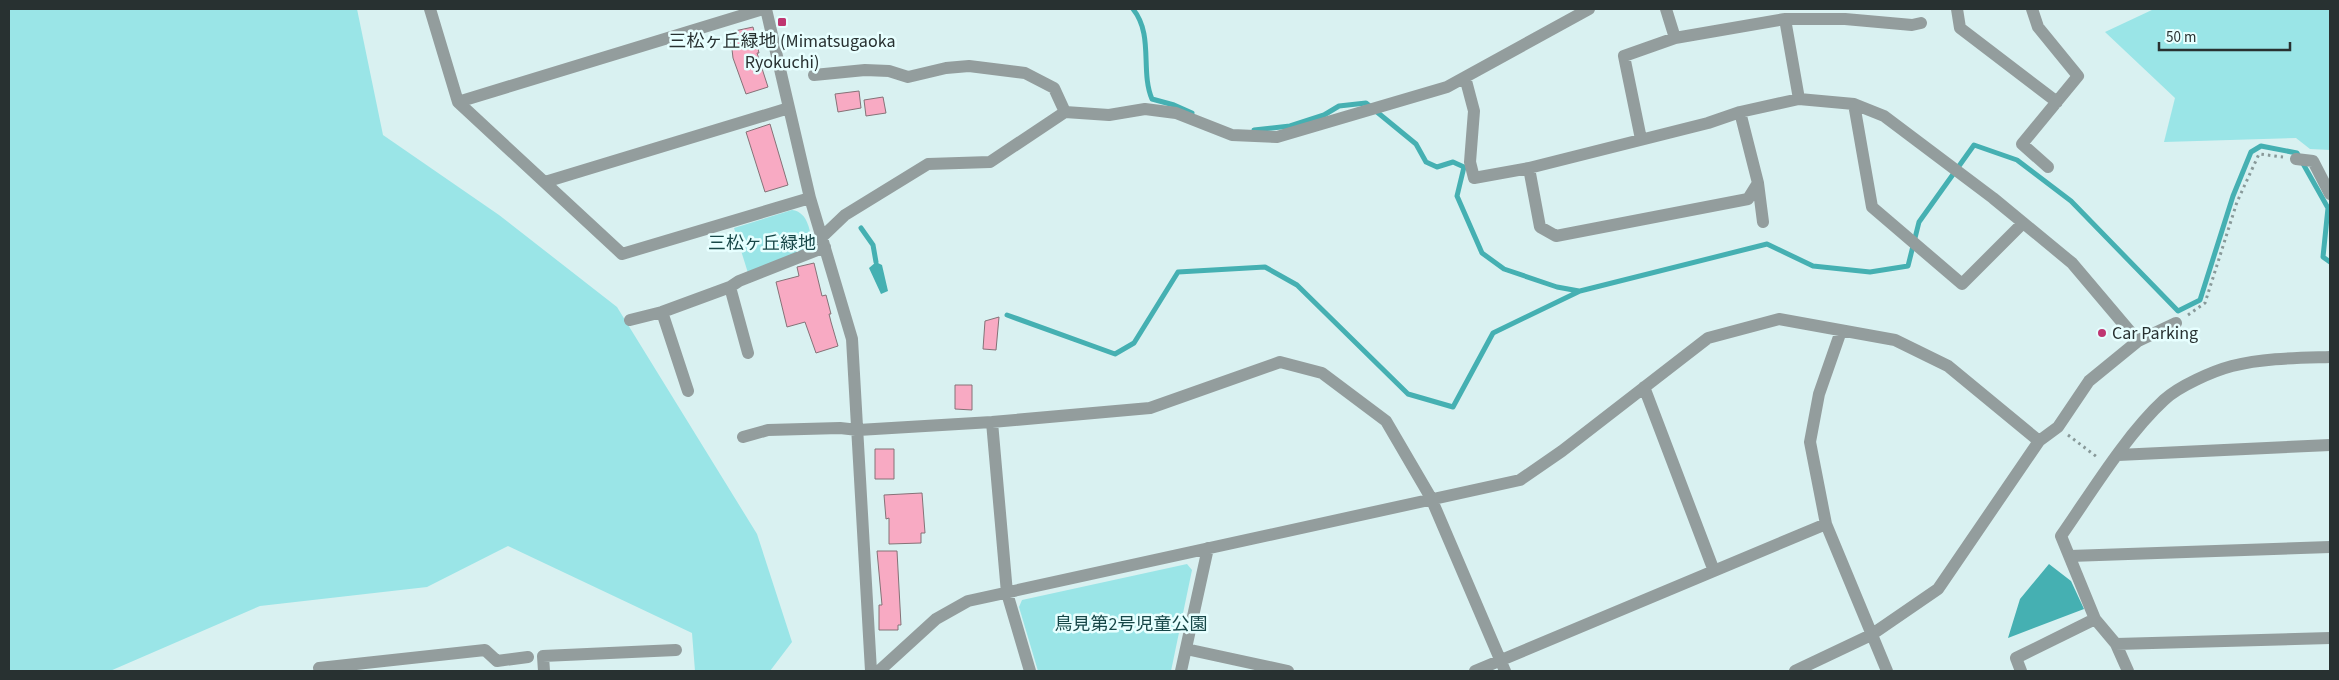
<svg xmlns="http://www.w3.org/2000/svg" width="2339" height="680" font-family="'Source Sans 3','Noto Sans JP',sans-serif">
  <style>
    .green { fill: #9ae5e7 }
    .water { fill: #45b0b2 }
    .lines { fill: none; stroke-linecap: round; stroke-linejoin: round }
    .stream { stroke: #45b0b2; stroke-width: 5 }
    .building { fill: #f8aac3; stroke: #857277 }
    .path { stroke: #899; stroke-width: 3; stroke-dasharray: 2.5 4; stroke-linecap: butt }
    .minor { stroke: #939d9d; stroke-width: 12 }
    .poi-dot { fill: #bf3671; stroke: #e7ffff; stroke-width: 2 }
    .labels { text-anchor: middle; stroke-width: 5; stroke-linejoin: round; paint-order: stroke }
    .poi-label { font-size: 18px; fill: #283131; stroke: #e7ffff }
    .park-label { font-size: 18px; fill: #174748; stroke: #e7ffff }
  </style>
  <rect width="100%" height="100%" fill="#d9f1f1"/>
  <path class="green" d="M9,9h348l26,126 116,80 118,92 140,227 35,108 -22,29h-75l-3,-38 -184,-87 -81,41 -167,19 -150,65h-101z
    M2154,9h176v141l-20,-1 -14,-11 -132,4 11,-44 -70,-66z
    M792,210c17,2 18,23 21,36l-65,27 -14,-45z
    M1187,564l5,6 -21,101h-133l-19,-64 3,-7z"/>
  <path class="water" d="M876,262l6,3 6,26 -7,3 -12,-26z
    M2049,564l22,17 13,28 -76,29 12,-39z"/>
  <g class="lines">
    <path class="stream" d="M1133,9c21,26 7,62 19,90l22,6 18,8
      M1254,130l36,-4 34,-11 15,-9 27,-3 50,41 10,18 11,5 16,-5 11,5 -7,29 25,57 22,16 53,18 22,4
      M861,228l12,17 3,17
      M1007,315l108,39 19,-11 44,-71 87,-5 32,18 111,109 45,13 40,-74 87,-42 187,-47 46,22 57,6 38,-6 11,-44 55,-77 43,15 54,41 107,110 22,-11 33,-104 18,-44 10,-6 36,7 31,55 -5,49 7,5"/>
  </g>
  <path class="building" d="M753,27l6,26h-2l11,34 -22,7 -13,-36 -3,-26z
    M859,91l2,17 -23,4 -3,-18z
    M883,97l3,16 -20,3 -2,-16z
    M770,124l18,61 -23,7 -19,-60z
    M814,263l8,33 4,-1 5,19h-2l2,8 7,24 -22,7 -11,-31 -18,5 -11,-45 23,-6 -2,-9z
    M999,317l-3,33 -13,-1 2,-28z
    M955,385h17v25l-17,-1z
    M875,449h19v30h-19z
    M922,493l3,40h-4v10l-32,1v-26l-3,1 -2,-24z
    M877,551h20l4,74h-3v5h-19v-25h3z"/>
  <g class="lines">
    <path class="path" d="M2188,315l17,-12 32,-101 22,-48 24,3
      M2068,435l29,22"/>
    <path class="minor" d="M430,9l28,93 164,152 188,-56
      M766,9l44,189 42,141 19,332
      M1666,9l9,29
      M1957,9l3,19 97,74
      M2032,9l6,18 40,49 -56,68 26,23
      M1785,19l14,80
      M814,75l51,-5 24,1 19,6 38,-9 23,-2 56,7 29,15 11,24
      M1465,77l9,34 -4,51 4,16 55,-10 179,-45 32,-11 59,-13 55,5 30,12 109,82 79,65 66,78
      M458,102l305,-93
      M1854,104l18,103 90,77 61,-61
      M1641,139l-17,-83 51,-18 110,-19h60l67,6 9,-2
      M2296,159l17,2 17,33
      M1529,168l11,59 16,9 192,-37 10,-16 -18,-71
      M545,182l244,-74
      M1758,183l5,39
      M822,237l23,-22 83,-51 62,-2 75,-50 44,3 36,-6 31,4 56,22 45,2 170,-50 142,-78
      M730,287l18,66
      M662,312l26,79
      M630,320l32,-8 68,-25 9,-6 86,-34
      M1841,331l-22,63 -9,48 16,82 61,147
      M1644,387l70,184
      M992,422l15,171 23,78
      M743,437l25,-7 72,-2 18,2 134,-8 158,-14 130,-46 42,11 64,48 45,77 74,173
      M2118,455l212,-10
      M2070,556l260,-9
      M2116,644l214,-6
      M1186,649l102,22
      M321,671l-2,-3 166,-18 12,11 31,-4
      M544,671l-1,-15 133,-6
      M879,671l57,-52 32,-18 552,-121 42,-29 146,-113 71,-19 116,21 53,26 91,75
      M1181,671l27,-123
      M1475,671l351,-147
      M1795,671l76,-36 67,-46 101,-148 19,-14 31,-46 49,-40 38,-18
      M2021,671l-5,-13 79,-39
      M2128,671l-12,-27 -21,-25 -34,-83c30,-43 65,-101 103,-136 15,-14 49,-29 68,-34 32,-8 65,-8 98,-9"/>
  </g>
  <g class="poi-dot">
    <rect x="777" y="17" width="10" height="10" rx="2.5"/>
    <circle cx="2102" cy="333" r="5"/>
  </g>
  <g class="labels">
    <g class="poi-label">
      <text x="782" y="47">三松ヶ丘緑地 (Mimatsugaoka<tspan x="782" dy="21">Ryokuchi)</tspan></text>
      <text x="2112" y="339" text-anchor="start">Car Parking</text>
    </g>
    <g class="park-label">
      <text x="762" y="249">三松ヶ丘緑地</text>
      <text x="1131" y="630">鳥見第2号児童公園</text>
    </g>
  </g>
  <rect width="2339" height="680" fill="none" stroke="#283131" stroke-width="20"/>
  <path d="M2159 42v8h131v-8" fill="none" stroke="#283131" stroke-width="2.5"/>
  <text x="2166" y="42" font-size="15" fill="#283131" stroke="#e7ffff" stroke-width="4" paint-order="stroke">50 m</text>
</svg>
